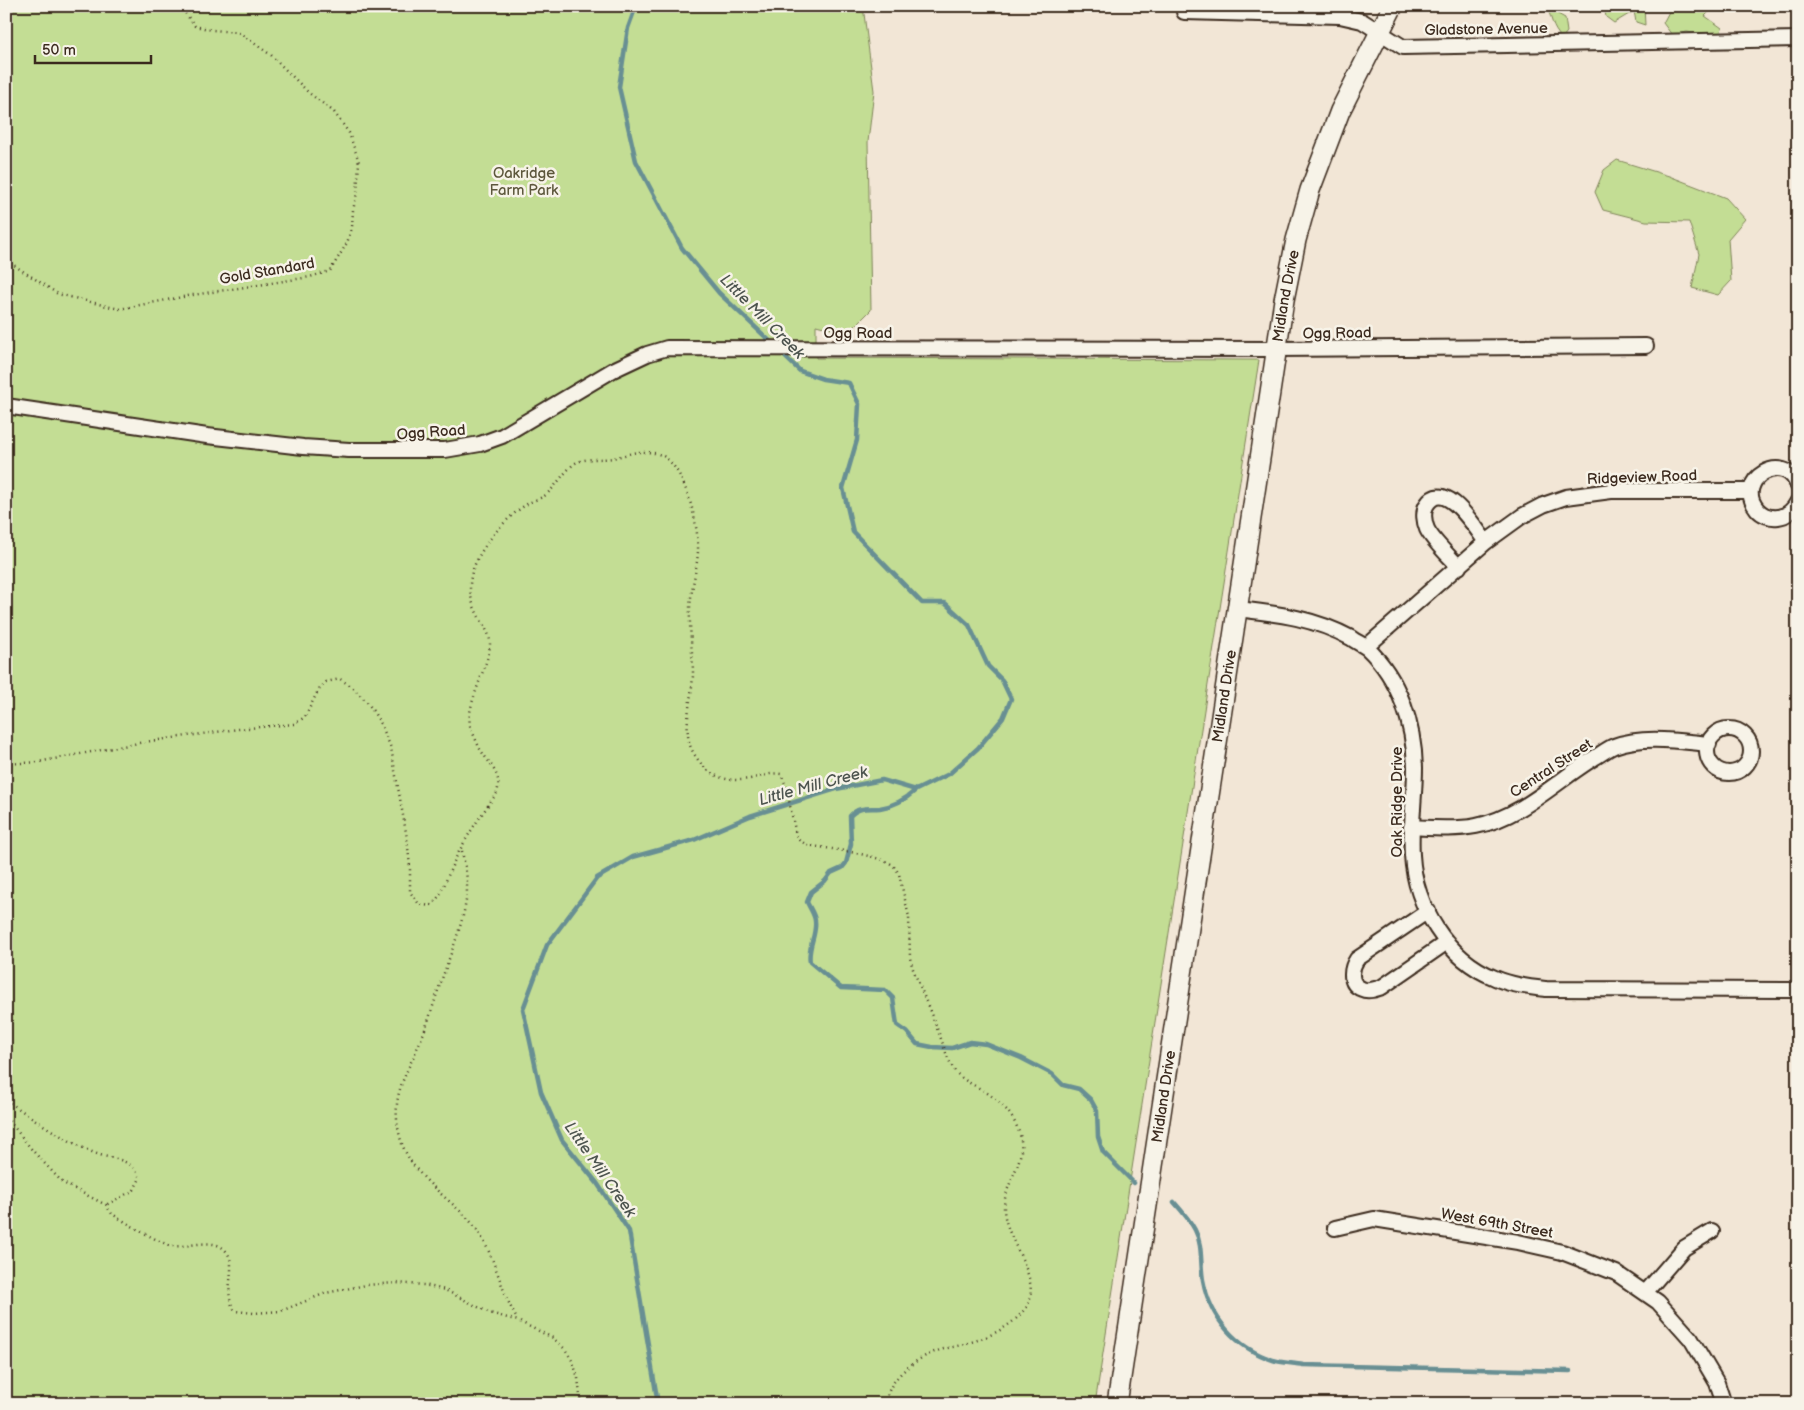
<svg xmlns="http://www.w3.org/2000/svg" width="1804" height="1410" font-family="'Balsamiq Sans',sans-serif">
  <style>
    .green { fill: #c3dd94; stroke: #7f8459 }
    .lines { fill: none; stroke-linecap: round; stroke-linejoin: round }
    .stream { stroke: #678f93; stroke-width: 4.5 }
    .street-casing { stroke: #3b2a1e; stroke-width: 18 }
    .secondary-casing { stroke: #3b2a1e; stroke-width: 22 }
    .path { stroke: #3b2a1e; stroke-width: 2.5; stroke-dasharray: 1 4; stroke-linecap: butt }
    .street { stroke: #f7f3e8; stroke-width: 14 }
    .secondary { stroke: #f7f3e8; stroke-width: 19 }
    .labels { text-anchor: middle; stroke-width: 5; stroke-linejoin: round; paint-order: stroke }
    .street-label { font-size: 15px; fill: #3b2a1e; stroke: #f7f3e8 }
    .park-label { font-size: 15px; fill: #5d573c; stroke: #f7f3e8 }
    .water-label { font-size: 16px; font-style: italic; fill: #4d544f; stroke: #f7f3e8 }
  </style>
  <rect width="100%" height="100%" fill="#f2e6d6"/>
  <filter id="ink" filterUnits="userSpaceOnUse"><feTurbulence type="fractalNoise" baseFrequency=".02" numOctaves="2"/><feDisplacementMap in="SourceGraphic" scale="10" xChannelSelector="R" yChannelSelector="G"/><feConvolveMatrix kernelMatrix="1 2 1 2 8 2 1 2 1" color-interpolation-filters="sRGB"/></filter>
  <g filter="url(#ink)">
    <path class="green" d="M6,6h857l11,85 -6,51 3,168 -23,23 -32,-8v33l443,2 -164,1044h-1089z
      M1546,6h11l-1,7 9,5 2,14 -5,6c-11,-11 -9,-19 -16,-32z
      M1604,6h40l1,19 -9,-3 -2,-11 -20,12 -8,-6z
      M1672,6h43l-10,10 17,12 -3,9 -32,-5 -15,3 -9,-12z
      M1617,160l52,16 57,22 19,21 -17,20 3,42 -13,14 -26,-7 7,-34 -10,-32 -43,-1 -43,-11 -8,-18 9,-22z"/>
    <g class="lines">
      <path class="stream" d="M636,6l-8,22 -9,59 17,74 46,87 37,45 55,52
        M916,790c-10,9 -22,16 -36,18 -12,1 -21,-2 -30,8l1,28 -5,19 -4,5 -11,5 -6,8 -14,11 -4,10c2,5 8,13 8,19 2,14 -8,27 -5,41l31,26 44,2 8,8 4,27 10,7 10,12 15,3 20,1 18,-6 16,2 35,14 31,16 11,11 16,4 12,11 6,11 1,26 5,15 31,31
        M1174,1202c8,9 16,18 21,28 8,15 5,33 8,50 7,38 33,68 70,80 9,3 20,3 30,5l267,6
        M658,1404l-29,-173 -32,-48 -35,-43 -21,-48 -18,-83 24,-64 50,-67 36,-21 61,-17 56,-24 86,-27 46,-9 34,10 33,-16 29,-26 25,-30 8,-19 -9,-19 -14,-14 -19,-41 -24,-22h-23l-69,-71 -10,-44 14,-48 2,-36 -10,-21 -26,-4 -23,-8 -21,-20"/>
      <defs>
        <path id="street" d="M1184,12l156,4 22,5 41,26 395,-8
          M6,406l201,30 96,11 46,3h96l35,-6 22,-8 111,-66 34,-16 20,-6 608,1 371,-3
          M1798,486c-13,-37 -65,-6 -41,23 5,6 13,9 21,8 9,-1 16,-8 20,-16
          M1459,567c-9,-10 -27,-27 -32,-38 -3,-7 -4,-17 -1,-23 18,-31 50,23 60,36
          M1238,609c41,5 76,9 113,29 5,4 11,6 16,10 33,31 47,77 48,120 0,29 -5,58 -3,87 3,51 35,104 83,123 16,7 34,9 51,11l252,1
          M1366,647l120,-105 36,-26 21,-11 23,-8 45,-6h140
          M1707 751a22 22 0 1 1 44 0a22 22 0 1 1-44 0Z
          M1411,827c21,1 45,3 65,-1 46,-9 80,-45 118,-68 7,-4 13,-9 20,-12 29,-11 65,-5 95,-2
          M1428,911l-71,48c-6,9 -9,25 5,30 6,3 14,0 20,-2l65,-45
          M1335,1228l39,-9 144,23 44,10 54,21 42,29 33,37 26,44 7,21
          M1645,1293l39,-45 28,-17"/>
        <g id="secondary">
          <path id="s1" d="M1117,1404l167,-1104 12,-60 14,-50 30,-79 53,-105"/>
        </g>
      </defs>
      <use href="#street" class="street-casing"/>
      <use href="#secondary" class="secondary-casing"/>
      <path class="path" d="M6,260l52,34 61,15 74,-14 117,-18 20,-6 17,-28 5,-15 1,-18 4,-17 2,-31 -10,-29 -15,-21 -25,-19 -38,-38 -33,-23 -26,-2 -17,-4 -15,-20
        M6,764l32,-2 106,-20 94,-13 56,-5 11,-7 13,-26 8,-9 14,-3 11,7 17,17 13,21 10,24 16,90 3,29v25l9,12 11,2c13,-10 15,-25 22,-40 12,-26 28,-50 45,-73 1,-4 2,-9 1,-13 -2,-11 -12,-21 -18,-31 -3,-6 -6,-14 -9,-20 -8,-22 19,-63 19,-86 0,-8 -4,-14 -8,-21 -10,-16 -15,-31 -10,-50 8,-25 33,-54 55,-68 6,-4 14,-5 20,-10 10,-9 16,-21 27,-30 10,-7 27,-4 39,-6 9,-2 17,-5 26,-6 7,0 15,0 22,3 24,11 38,71 37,96 -1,19 -7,38 -8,57 -1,22 3,45 3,67 -1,22 -11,56 -1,75 13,25 31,33 58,29 11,-2 20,-7 31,-5l5,12 10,49 3,5 8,5c22,4 62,8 82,18 5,2 7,6 10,11l10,43 1,41 3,11c9,22 18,45 27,67 4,11 8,25 15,35 6,8 15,12 24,17 20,11 34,25 41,47 7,27 -16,48 -16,73 0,30 35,65 25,94 -2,6 -7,10 -11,15 -14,13 -32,21 -50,26 -12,4 -25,5 -36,10 -21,9 -45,27 -46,51
        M462,851c2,11 5,22 5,33 1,29 -15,65 -24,92 -8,22 -14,46 -24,68 -15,36 -29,52 -19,93 9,37 46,58 70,84 24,27 29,67 47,98
        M6,1100c28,19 55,38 86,52 20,9 37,3 48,26l-6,12 -28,15
        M6,1117l27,34 30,32 43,22 6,9c12,7 50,31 61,32 17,2 44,-11 55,8 9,16 -6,38 7,57l19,2 27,-2 45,-18 40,-8 30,-2 28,2 21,5 45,23 28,8 35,17 12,11 8,13 5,16 3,26"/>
      <use href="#street" class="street"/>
      <use href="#secondary" class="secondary"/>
    </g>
  </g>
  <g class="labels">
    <g class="street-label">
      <text transform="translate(1486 29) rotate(-1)" y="5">Gladstone Avenue</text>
      <text transform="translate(267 271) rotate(-10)" y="5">Gold Standard</text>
      <text dy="5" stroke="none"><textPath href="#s1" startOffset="1121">Midland Drive</textPath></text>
      <text x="858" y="338">Ogg Road</text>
      <text transform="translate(1337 333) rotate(-1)" y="5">Ogg Road</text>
      <text transform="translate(431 432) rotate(-4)" y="5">Ogg Road</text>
      <text transform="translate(1642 477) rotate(-2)" y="5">Ridgeview Road</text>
      <text dy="5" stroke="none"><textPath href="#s1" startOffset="716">Midland Drive</textPath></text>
      <text transform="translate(1551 768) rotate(-33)" y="5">Central Street</text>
      <text transform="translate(1397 802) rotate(-90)" y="5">Oak Ridge Drive</text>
      <text dy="5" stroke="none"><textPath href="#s1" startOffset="311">Midland Drive</textPath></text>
      <text transform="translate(1497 1223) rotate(10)" y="5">West 69th Street</text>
    </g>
    <g class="park-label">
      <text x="524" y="178">Oakridge<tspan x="524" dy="17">Farm Park</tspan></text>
    </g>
    <g class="water-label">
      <text transform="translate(763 316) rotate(45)" y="6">Little Mill Creek</text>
      <text transform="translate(813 785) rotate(-15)" y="6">Little Mill Creek</text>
      <text transform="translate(601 1169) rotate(55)" y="6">Little Mill Creek</text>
    </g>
  </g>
  <rect width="1804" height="1410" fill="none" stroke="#f7f3e8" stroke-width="25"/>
  <rect x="12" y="12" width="1779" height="1385" fill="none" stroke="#3b2a1e" stroke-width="2" filter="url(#ink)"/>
  <path d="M35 55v8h116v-8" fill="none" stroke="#3b2a1e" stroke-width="2.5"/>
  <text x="42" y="55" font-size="15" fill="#3b2a1e" stroke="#f7f3e8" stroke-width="4" paint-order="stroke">50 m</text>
</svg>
